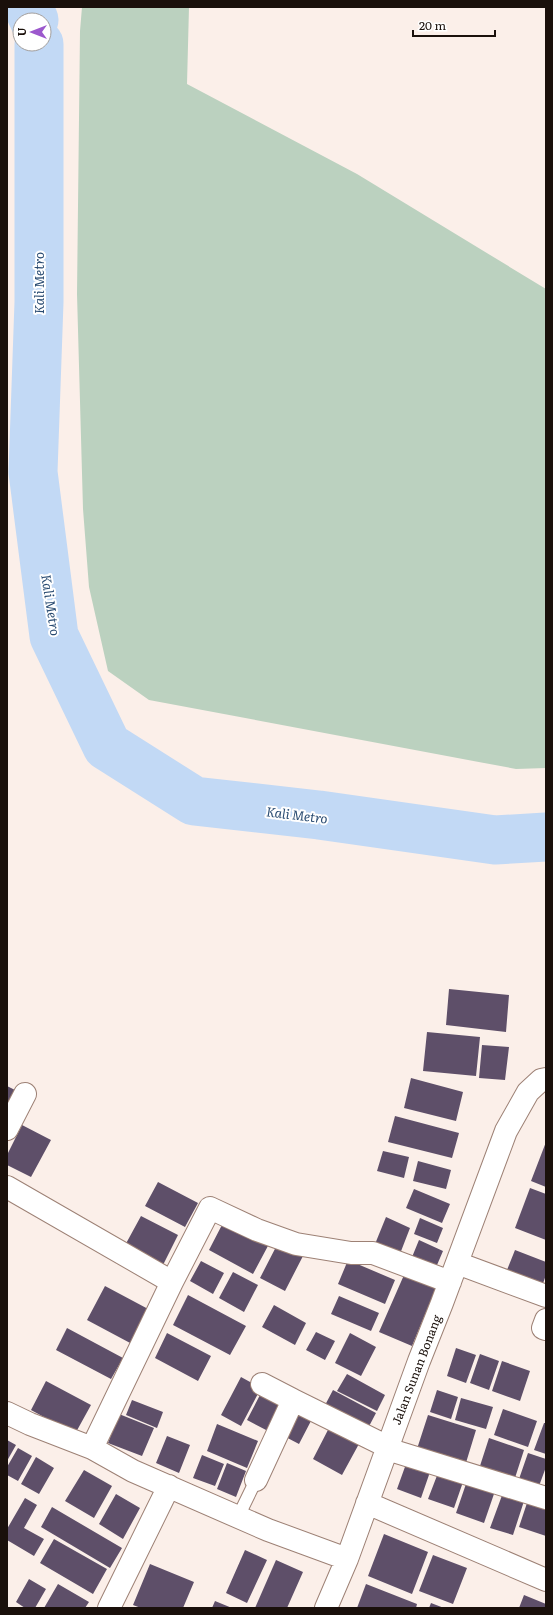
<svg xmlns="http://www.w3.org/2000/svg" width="553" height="1615" font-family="Literata,serif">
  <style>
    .green { fill: #bbd1bf }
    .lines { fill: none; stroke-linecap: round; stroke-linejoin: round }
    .river { stroke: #c2d9f5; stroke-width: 49 }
    .building { fill: #5e4f69 }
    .service-casing { stroke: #9d8175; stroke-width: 14 }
    .minor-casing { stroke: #9d8175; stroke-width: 24 }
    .service { stroke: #fff; stroke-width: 12 }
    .minor { stroke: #fff; stroke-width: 22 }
    .labels { text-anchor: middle; stroke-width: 4; stroke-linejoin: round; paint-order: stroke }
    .street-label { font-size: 12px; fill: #1a100b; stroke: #fff }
    .water-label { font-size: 13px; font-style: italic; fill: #294b71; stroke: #fff }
  </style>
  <rect width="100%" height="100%" fill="#fbefe9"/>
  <path class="green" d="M82,7h107l-2,77 170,90 189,115v479l-30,1 -367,-69 -41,-29 -19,-84 -6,-78 -6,-215 3,-263z"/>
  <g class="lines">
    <path class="river" d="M28,7l6,13
      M39,44v258l-6,170 21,164 53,110 87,55 125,14 176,25 51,-3"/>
  </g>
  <path class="building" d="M449,989l60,6 -3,37 -60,-7z
    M427,1032l53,5 -4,39 -53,-5z
    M482,1045l27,2 -4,33 -26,-2z
    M411,1078l52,14 -7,29 -52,-13z
    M7,1086l10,5 -10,19z
    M395,1116l64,17 -7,25 -64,-16z
    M22,1125l29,15 -20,37 -24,-12v-10z
    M546,1142v45l-15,-6z
    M383,1151l26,6 -5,21 -27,-7z
    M418,1161l33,9 -5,19 -33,-8z
    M158,1182l40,21 -13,24 -40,-21z
    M530,1188l16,6v46l-31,-12z
    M414,1189l36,15 -8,19 -36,-15z
    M141,1216l37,19 -17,34 -38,-20z
    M386,1217l24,11 -12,31 -25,-10z
    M420,1218l23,10 -6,15 -23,-9z
    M224,1221l45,23 -16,30 -44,-24z
    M419,1240l24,11 -9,21 -24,-10z
    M278,1243l25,13 -18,35 -25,-13z
    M515,1250l31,12v13l-5,14 -36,-14z
    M348,1260l47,20 -10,24 -47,-20z
    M201,1261l23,12 -11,21 -23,-13z
    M233,1272l25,13 -14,27 -25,-14z
    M404,1275l32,13 -24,58 -33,-14z
    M105,1286l45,24 -18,34 -45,-24z
    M188,1295l58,31 -16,29 -57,-30z
    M339,1296l40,17 -8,18 -40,-17z
    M274,1305l32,18 -11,22 -33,-18z
    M67,1328l56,30 -12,21 -55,-29z
    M316,1332l19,9 -10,19 -19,-10z
    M167,1333l44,23 -13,25 -43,-23z
    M350,1333l26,14 -15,29 -26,-13z
    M456,1348l20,7 -10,28 -19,-7z
    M480,1354l19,7 -10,29 -19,-7z
    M502,1361l28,10 -10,30 -28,-10z
    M347,1374l38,21 -8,16 -40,-20z
    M241,1377l20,11 -20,38 -20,-11z
    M46,1381l45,24 -16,29 -44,-24z
    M333,1390l43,23 -10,19 -43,-23z
    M437,1390l21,7 -7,22 -21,-7z
    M261,1393l21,11 -14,27 -21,-11z
    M461,1398l32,9 -7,22 -31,-9z
    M132,1400l31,12 -6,16 -31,-13z
    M503,1409l34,12 -9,26 -34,-12z
    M293,1410l19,9 -13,25 -19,-10z
    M119,1414l35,14 -12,28 -34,-13z
    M428,1415l48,15 -11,36 -49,-14z
    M544,1423h2v31l-12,-4z
    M217,1424l41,17 -11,27 -40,-17z
    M330,1426l30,16 -18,33 -29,-16z
    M167,1436l23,9 -11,28 -23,-10z
    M489,1438l35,12 -10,31 -35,-12z
    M7,1440l9,5 -9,16z
    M18,1448l14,8 -14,25 -11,-6v-8z
    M528,1453l18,6v8l-7,19 -20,-7z
    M202,1455l22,9 -9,22 -22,-8z
    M36,1457l18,11 -15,26 -18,-10z
    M227,1463l19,8 -10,26 -19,-8z
    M406,1464l24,8 -9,26 -24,-9z
    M84,1470l28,16 -18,32 -29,-17z
    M438,1473l25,9 -9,26 -26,-9z
    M467,1481l28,10 -11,32 -28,-10z
    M504,1490l21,8 -12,37 -23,-7z
    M116,1494l24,14 -17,31 -24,-15z
    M25,1498l12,7 -13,23 20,11 -10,17 -27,-16v-11z
    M528,1500l18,6v30l-27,-9z
    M52,1507l70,41 -12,20 -69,-41z
    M384,1534l44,18 -16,42 -44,-18z
    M54,1539l53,30 -14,25 -53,-31z
    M245,1550l22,10 -20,43 -21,-10z
    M433,1555l34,13 -14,36 -34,-13z
    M276,1560l27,12 -16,36h-32z
    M150,1564l44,18 -11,26h-42l-8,-3z
    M29,1579l17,10 -11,19h-10l-9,-6z
    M58,1584l31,18 -4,6h-41z
    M366,1584l51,20 -1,4h-59z
    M524,1595l22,9v4h-27z
    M215,1601l17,7h-20z
    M431,1603l13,5h-15z"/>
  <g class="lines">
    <defs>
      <path id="service" d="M238,1517l18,-37"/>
      <path id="minor" d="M7,1129l18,-35
        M7,1187l165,95
        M457,1263l89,33
        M546,1320l-3,8 3,1
        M262,1384l31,16
        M7,1413l23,11 62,24 41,23 135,59 79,29
        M92,1448l80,-166 38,-74 47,22 39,14 55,9h22l77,29
        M387,1449l159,49
        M256,1480l37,-80 95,47
        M367,1503l179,77
        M109,1608l60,-122
        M326,1608l21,-49 72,-198 23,-58 64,-172 22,-39 13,-12 5,-1"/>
    </defs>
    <use href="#service" class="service-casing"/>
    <use href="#minor" class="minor-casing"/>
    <use href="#service" class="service"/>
    <use href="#minor" class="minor"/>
  </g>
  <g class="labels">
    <g class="street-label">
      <text transform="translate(417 1370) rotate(-69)" y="4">Jalan Sunan Bonang</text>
    </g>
    <g class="water-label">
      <text transform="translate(39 283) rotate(-90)" y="5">Kali Metro</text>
      <text transform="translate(51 605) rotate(81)" y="5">Kali Metro</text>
      <text transform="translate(297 815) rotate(7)" y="5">Kali Metro</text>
    </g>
  </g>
  <rect width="553" height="1615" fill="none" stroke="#1a100b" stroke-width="16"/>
  <g transform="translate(32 32) rotate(270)"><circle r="19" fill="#ffffff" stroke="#a39f9d"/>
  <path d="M0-3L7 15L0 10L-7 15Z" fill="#9c58cd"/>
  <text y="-6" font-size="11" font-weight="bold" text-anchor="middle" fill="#1a100b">U</text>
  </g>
  <path d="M413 30v6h82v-6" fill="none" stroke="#1a100b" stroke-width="2"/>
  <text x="419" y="30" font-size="12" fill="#1a100b" stroke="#ffffff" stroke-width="3" paint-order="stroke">20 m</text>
</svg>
